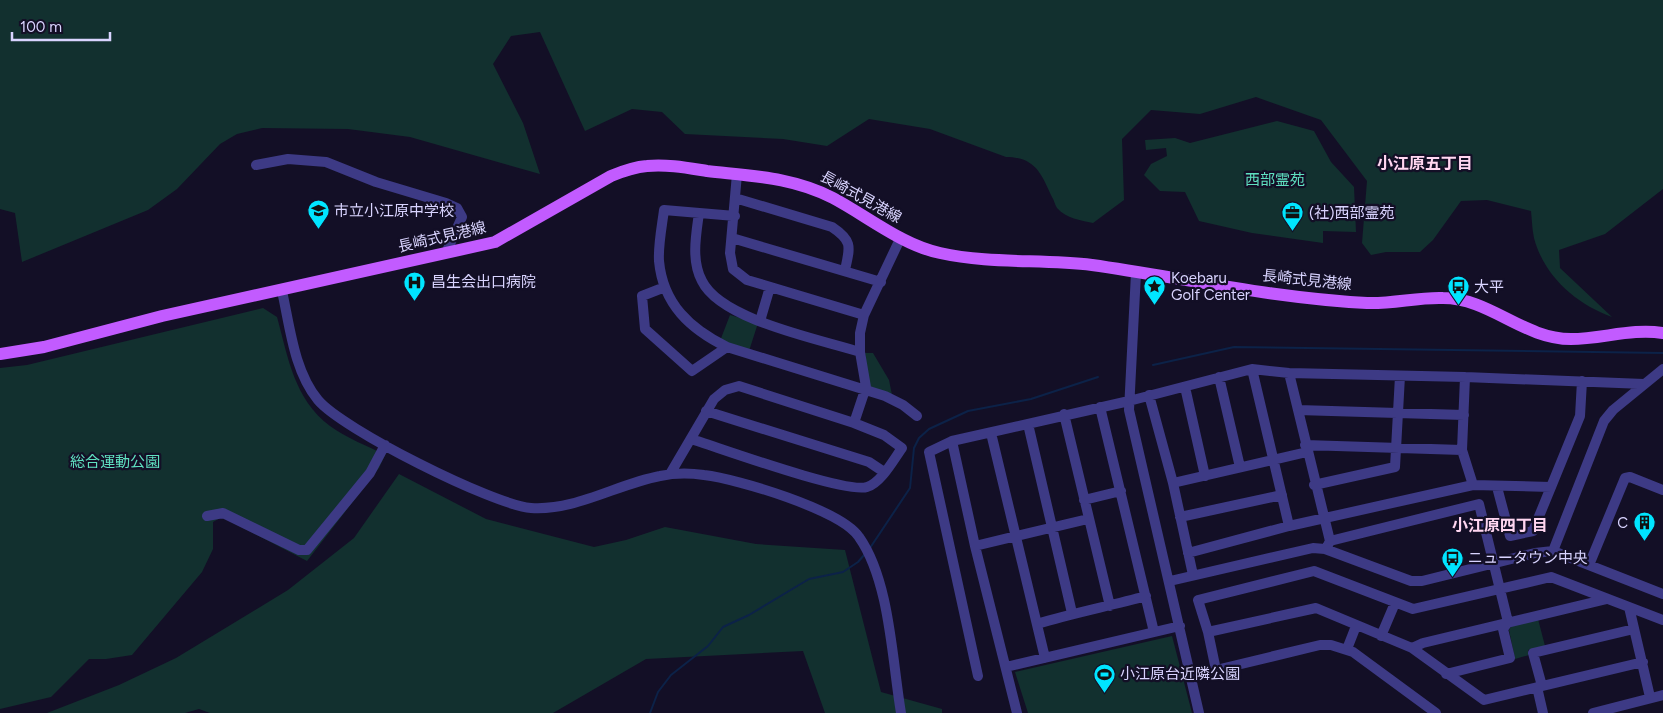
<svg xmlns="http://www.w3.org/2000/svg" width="1663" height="713" font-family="Figtree,'Noto Sans JP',sans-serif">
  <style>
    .green { fill: #12302f }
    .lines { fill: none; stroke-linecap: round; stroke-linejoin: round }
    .stream { stroke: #0c2248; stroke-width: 2 }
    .minor { stroke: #3d3a85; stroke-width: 10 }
    .major { stroke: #c25bff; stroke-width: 12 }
    .labels { text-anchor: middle; stroke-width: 4.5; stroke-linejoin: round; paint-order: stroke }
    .park-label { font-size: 15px; fill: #5fe0c0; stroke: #130f26 }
    .street-label { font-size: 15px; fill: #d9d4ff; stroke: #130f26 }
    .poi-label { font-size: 15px; fill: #d9d4ff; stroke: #130f26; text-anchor: start }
    .neighbourhood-label { font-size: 16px; font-weight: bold; fill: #ffd6f0; stroke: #130f26 }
  </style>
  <rect width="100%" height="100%" fill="#130f26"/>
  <path class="green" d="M0,0h1663v189l-58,45 -46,16 1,18 52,49c-36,-13 -68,-41 -78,-79 -2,-9 -2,-18 -3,-27l-44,-11 -26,1 -28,39 -13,12h-34l-15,3 -9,-12 5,-62 -46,-61 -65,-23 -56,17 -49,-4 -29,29 2,61 -31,23c-13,-3 -26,-4 -36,-15 -2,-3 -3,-8 -5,-11 -11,-24 -17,-40 -46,-40l-76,-28 -61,-10 -42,27 -44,-7 -98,-5 -23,-22 -30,-3 -47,22 -45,-99 -29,4 -18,28 30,59 17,51 -130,-37 -62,-8 -86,-1 -25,6 -17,10 -43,45 -29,21 -126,52 -7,-49 -15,-4z
    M1277,121l37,10 17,31 23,25 2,45 -33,-1v12l-71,-10 -53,-12 -14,-29 -25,-1 -16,-16 7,-11 16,-8 -1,-8 -20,2 -1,-10 30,-2 15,5z
    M263,308l14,9c11,40 17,82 53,109 16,12 38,20 55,29l-6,13 -72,93 -85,-44 -9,5v27l-11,23 -70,83 -26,4h-17l-38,38 -51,12v-341l27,-3z
    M730,315l28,8 -9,28 -29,-10z
    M865,353h8l16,27 3,15 -23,-8z
    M399,474l87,45 108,28 32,-7 39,-13 91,17 89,6 36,142 61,17v4h-117l-22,-62 -157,8 -93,54h-343l-11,-4 -14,4h-138l72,-28 57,-27 112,-68 66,-52z
    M1538,619l7,27 -17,4 1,5 -14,4 -6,-29 3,-5z
    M1172,636l20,77h-164l-13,-41z"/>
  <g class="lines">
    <path class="stream" d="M1153,365l81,-18 429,6
      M870,548l40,-60 4,-40 5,-10 10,-9 39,-18 63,-12 67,-22
      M650,713l8,-21 13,-17 37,-29 15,-19 26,-12 60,-36 34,-7 15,-10 7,-8"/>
    <path class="minor" d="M256,165l32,-6 38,3 50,20 70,21 11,5 5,9 -16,36
      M737,174l-7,79 3,16 14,11 117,35
      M735,198l97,29c21,14 18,20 13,43
      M699,213c-3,22 -8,48 3,68 19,39 117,58 158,71
      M735,216l-71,-6c-2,16 -6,35 -5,51 4,43 31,68 68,86l158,49 18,9 14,11
      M732,238l149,44
      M1136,273l-7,137 70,303
      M665,287l-23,9 3,33 47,42 35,-24
      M282,291c8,36 12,80 36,109 24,29 175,105 213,108 45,3 86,-24 129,-32 14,-3 30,-3 44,-1 34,4 137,35 155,62 31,44 33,123 42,176
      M760,321l10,-34
      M1252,369l37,157
      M1289,373l41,168 -3,6
      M1219,377l21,90
      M1465,377l-3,73 11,35
      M1185,387l20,89
      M1149,395l24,88 20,92
      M1100,407l54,225
      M1298,410l166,5
      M706,411l163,51 15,10
      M1064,414l46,192
      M1028,424l44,189
      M991,433l54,225
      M691,439c29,9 155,55 176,48 14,-4 27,-28 35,-39l-18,-13 -30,-12
      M952,441l23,105 42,167
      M1305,445l157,5
      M670,474l44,-75 11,-9 14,-4 115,37 12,-36 -6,-35v-19l4,-18 37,-78
      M1173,483l134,-31
      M1314,485l81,-18 5,-91
      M1497,487l13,49 23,-5 18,-44
      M1084,500l37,-9
      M207,516l16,-3 76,37h8l63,-77 15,-28
      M1180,517l102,-22
      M1330,541l149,-37 29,118 -5,7 7,29 -64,16
      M975,546l113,-27
      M1553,551l51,-130 9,-11 50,-41
      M1188,553l101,-27 184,-41 78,2 29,-71 2,-35
      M1589,565l36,-87 5,-1 33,13
      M1170,581l143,-33 12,1 86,32h11l113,-28 18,-2 110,43
      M1629,607l21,90
      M1037,624c36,-11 73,-18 109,-28
      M1208,632l108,-24 96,40 72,52 159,-38
      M1381,636l14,-33
      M1412,648l11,-5 184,-44
      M1347,649l9,-23
      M1006,667l174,-41
      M1216,670l-8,-38 -10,-32 116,-29 99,38 138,-32 112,43
      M978,676l-49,-224 23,-11 177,-40 123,-32 37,4 176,4 179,7
      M1191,676l129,-31h11l22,7 83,61
      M1542,686l-9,-33 101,-24
      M1537,687l6,26
      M1593,713l70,-18"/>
    <path class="major" d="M0,354l44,-7 118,-31 333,-74 116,-66c12,-5 23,-9 36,-10 20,-2 41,2 60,5 44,5 86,6 126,27 34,18 69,47 107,55 49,11 101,6 152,12 91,13 182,33 275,38 26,1 51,-6 76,-5 47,0 80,41 128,41 31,0 61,-11 92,-6"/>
  </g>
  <defs>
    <symbol id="school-pin" viewBox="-11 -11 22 30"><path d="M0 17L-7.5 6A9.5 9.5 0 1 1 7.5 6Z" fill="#00e5ff" stroke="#130f26"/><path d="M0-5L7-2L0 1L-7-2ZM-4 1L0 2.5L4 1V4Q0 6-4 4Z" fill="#111"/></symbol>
    <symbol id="office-pin" viewBox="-11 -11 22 30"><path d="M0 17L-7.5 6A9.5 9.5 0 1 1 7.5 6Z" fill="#00e5ff" stroke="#130f26"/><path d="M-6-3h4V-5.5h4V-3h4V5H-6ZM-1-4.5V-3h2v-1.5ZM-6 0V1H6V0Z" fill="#111"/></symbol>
    <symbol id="hospital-pin" viewBox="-11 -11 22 30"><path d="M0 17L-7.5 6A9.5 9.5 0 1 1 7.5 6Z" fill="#00e5ff" stroke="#130f26"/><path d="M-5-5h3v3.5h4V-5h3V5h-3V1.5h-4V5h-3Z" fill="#111"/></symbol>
    <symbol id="sight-pin" viewBox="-11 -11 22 30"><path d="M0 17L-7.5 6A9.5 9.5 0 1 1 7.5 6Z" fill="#00e5ff" stroke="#130f26"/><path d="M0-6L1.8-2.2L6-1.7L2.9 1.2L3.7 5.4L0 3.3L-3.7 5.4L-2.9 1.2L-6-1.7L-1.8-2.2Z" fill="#111"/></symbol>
    <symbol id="bus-pin" viewBox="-11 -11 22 30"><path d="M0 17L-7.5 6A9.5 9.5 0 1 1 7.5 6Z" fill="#00e5ff" stroke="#130f26"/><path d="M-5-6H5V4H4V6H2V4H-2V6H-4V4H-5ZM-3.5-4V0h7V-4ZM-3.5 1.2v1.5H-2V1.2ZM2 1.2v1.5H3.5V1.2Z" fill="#111"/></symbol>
    <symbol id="building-pin" viewBox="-11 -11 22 30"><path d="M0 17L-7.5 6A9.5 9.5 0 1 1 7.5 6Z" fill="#00e5ff" stroke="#130f26"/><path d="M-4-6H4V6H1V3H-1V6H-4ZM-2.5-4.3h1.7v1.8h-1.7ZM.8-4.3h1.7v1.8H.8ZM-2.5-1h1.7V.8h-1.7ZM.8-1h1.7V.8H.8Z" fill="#111"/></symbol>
    <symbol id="stadium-pin" viewBox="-11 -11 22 30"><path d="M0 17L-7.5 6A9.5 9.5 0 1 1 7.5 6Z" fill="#00e5ff" stroke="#130f26"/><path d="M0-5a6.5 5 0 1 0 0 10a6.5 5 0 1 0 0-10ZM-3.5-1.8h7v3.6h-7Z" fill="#111"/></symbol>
  </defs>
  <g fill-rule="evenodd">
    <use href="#school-pin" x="306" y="198" width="25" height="34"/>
    <use href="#office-pin" x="1280" y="200" width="25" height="34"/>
    <use href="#hospital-pin" x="402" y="270" width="25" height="34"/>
    <use href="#sight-pin" x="1142" y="274" width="25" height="34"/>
    <use href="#bus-pin" x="1446" y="274" width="25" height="34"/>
    <use href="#building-pin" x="1632" y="510" width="25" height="34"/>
    <use href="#bus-pin" x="1440" y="546" width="25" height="34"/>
    <use href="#stadium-pin" x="1092" y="662" width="25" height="34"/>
  </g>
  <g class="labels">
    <g class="park-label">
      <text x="1275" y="185">西部霊苑</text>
      <text x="115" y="467">総合運動公園</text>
    </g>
    <g class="street-label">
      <text transform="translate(861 197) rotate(29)" y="5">長崎式見港線</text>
      <text transform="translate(442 237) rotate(-13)" y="5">長崎式見港線</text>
      <text transform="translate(1307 280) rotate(6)" y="5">長崎式見港線</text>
    </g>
    <g class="poi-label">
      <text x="334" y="216">市立小江原中学校</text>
      <text x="1309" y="218">(社)西部霊苑</text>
      <text x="1171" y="283">Koebaru<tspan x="1171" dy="17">Golf Center</tspan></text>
      <text x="431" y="287">昌生会出口病院</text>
      <text x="1474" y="292">大平</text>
      <text x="1628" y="528" text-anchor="end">C</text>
      <text x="1468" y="563">ニュータウン中央</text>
      <text x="1120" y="679">小江原台近隣公園</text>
    </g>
    <g class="neighbourhood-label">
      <text x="1425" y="169">小江原五丁目</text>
      <text x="1500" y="531">小江原四丁目</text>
    </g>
  </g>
  <path d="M12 32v8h98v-8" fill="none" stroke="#d9d4ff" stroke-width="2.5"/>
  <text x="20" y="32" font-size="15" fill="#d9d4ff" stroke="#130f26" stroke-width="4" paint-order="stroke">100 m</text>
</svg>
